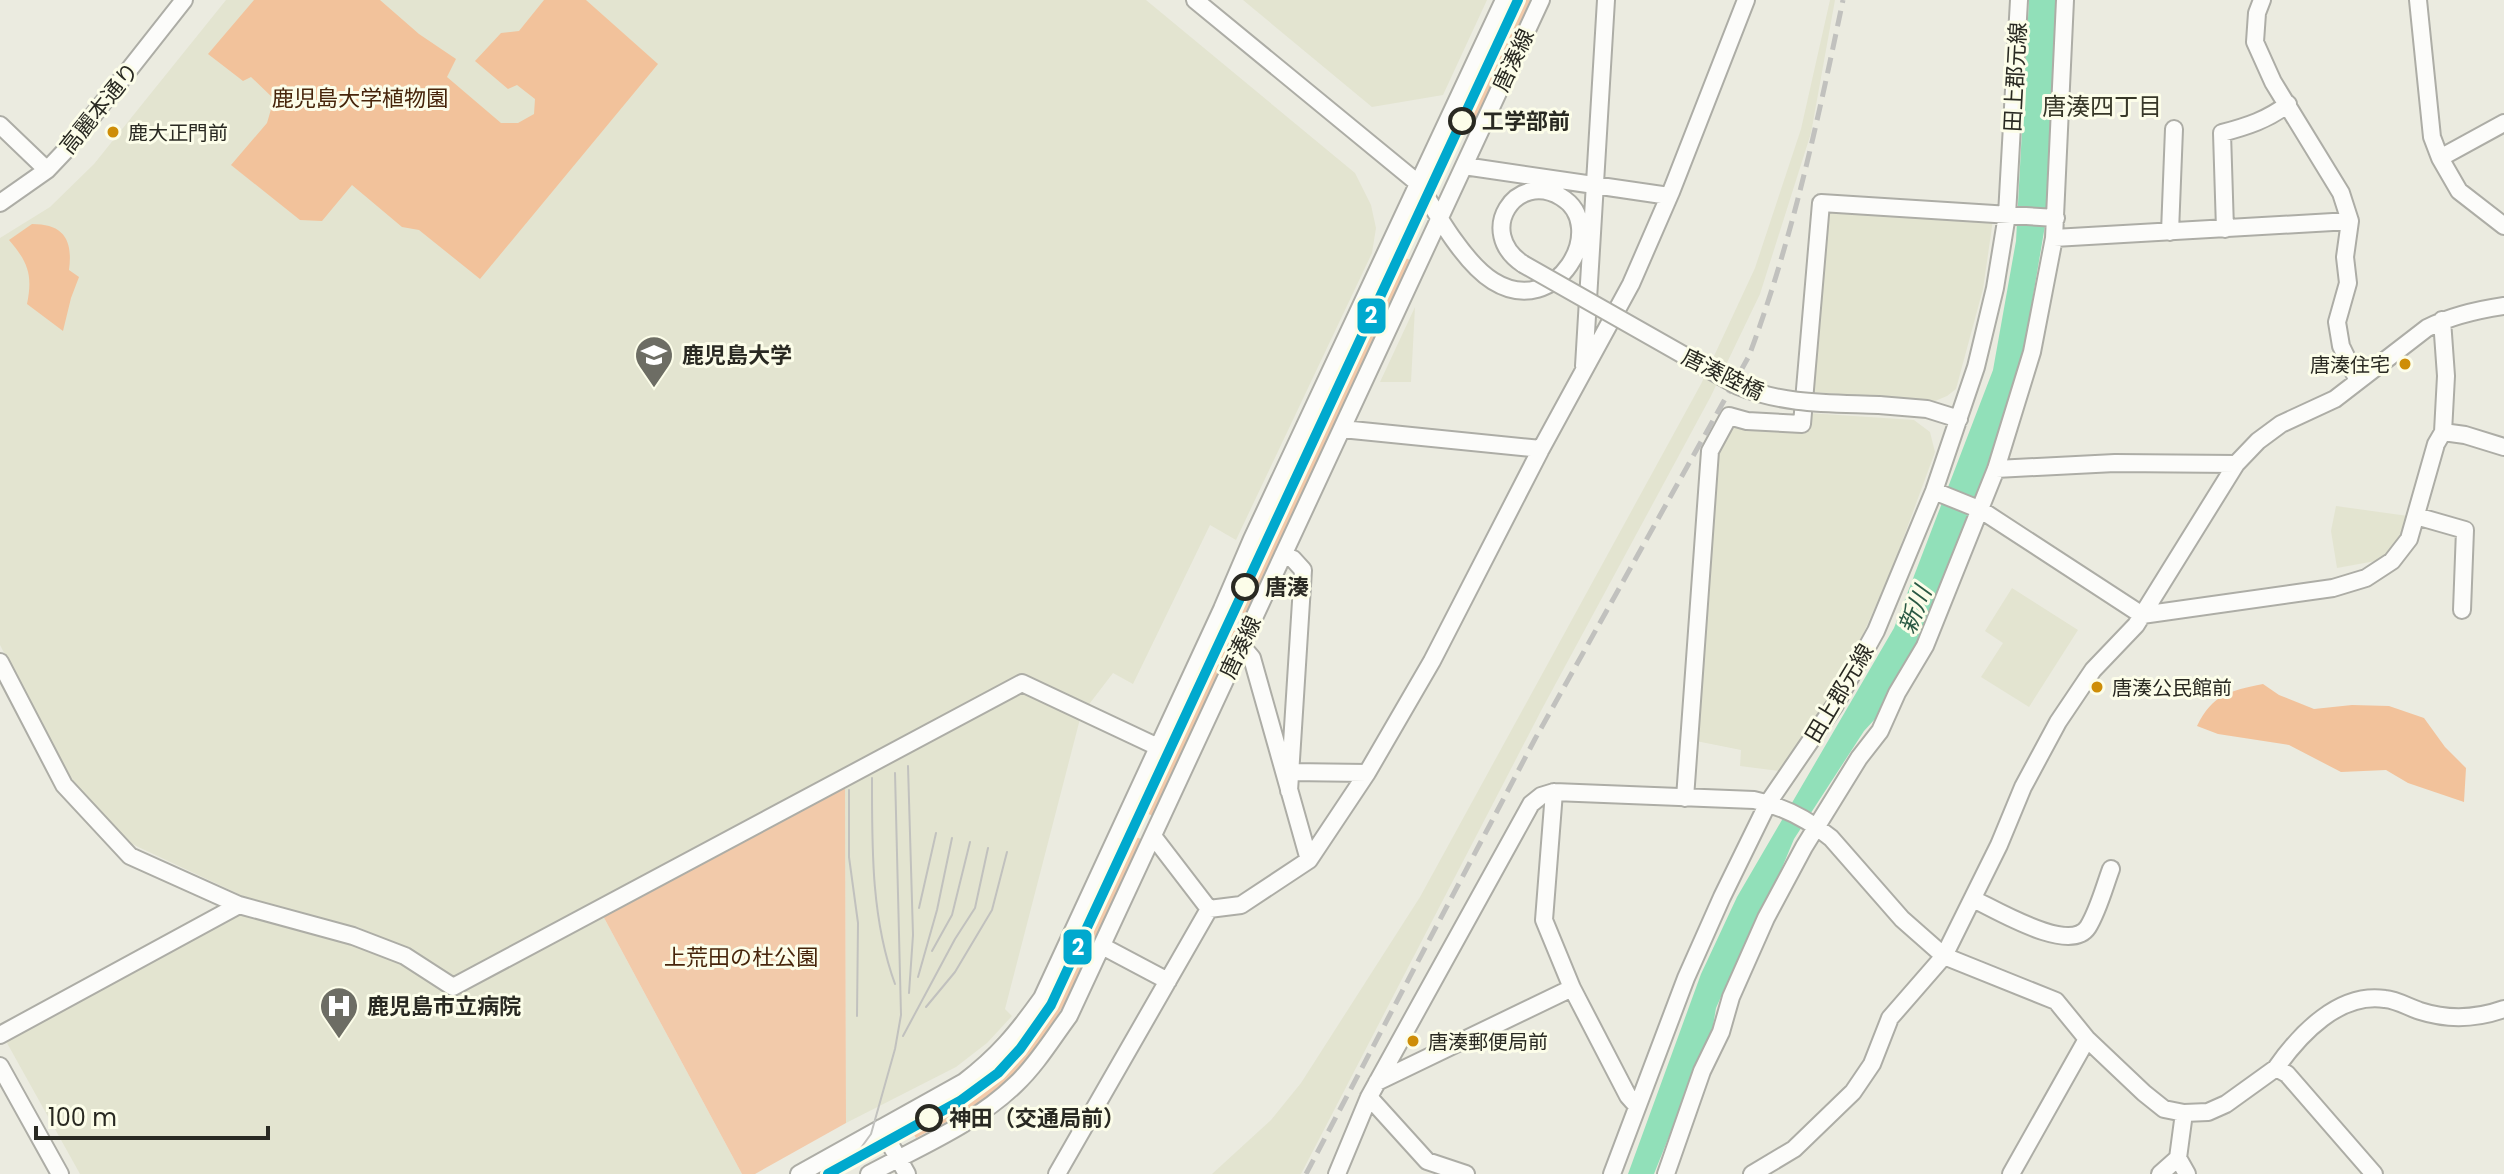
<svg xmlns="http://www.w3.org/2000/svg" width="2504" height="1174" font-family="Poppins,'Noto Sans JP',sans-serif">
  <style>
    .built { fill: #e3e4d0 }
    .green { fill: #f2caaa }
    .forest { fill: #f2c29b }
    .water { fill: #91e0b9 }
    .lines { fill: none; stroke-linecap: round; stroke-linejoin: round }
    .minor-casing { stroke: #adada6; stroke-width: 20 }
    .minor { stroke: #fcfcfa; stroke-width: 16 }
    .tram { stroke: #c1c1be; stroke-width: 2 }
    .rail { stroke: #c1c1be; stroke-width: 5; stroke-dasharray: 16 8; stroke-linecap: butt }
    .minor-bridge-casing { stroke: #adada6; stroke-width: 20; stroke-linecap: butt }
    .minor-bridge { stroke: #fcfcfa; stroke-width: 16 }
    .tram-1-casing { stroke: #fcfde9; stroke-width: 16 }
    .tram-1 { stroke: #00a9ce; stroke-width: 10 }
    .stop-dot { fill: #fcfde9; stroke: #292922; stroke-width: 4 }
    .bus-dot { fill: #ce8d07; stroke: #fcfde9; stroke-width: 3 }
    .labels { text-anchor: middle; stroke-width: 6; stroke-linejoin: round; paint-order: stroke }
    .bus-label { font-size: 20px; fill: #292922; stroke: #fcfde9; text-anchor: start }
    .street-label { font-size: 22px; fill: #292922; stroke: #fcfde9 }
    .park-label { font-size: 22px; fill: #47250b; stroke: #fcfde9 }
    .stop-label { font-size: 22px; font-weight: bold; fill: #292922; stroke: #fcfde9; text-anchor: start }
    .poi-label { font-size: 22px; font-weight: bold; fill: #292922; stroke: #fcfde9; text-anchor: start }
    .neighbourhood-label { font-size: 24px; fill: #373728; stroke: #fcfde9 }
    .water-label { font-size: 24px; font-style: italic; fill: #2a5943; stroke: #fcfde9 }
    .line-badge { stroke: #fcfde9; stroke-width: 3 }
    .badge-label { font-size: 22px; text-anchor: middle; font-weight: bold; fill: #fff }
  </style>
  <rect width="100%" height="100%" fill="#ebebe0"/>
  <path class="built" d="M226,0h920l209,173 16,32 5,23 -4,25 -136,287 -26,-15 -77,159 -20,-11 -26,34 -67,-29 -565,300 -50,-30 -47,-21 -25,-4 -86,-25 -115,-54 -63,-66 -69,-133v-407l50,-31 44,-43z
    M1243,0h244l-44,95 -71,12z
    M1830,0h5l-24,133 -51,161 -49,102 -169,313 -241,465h-89l59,-54 30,-37 119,-186 281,-513 54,-116 46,-139z
    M1824,208l169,12 -10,69 -27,100 -9,7 -12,5 -124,-9z
    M1415,307l-4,75h-31z
    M1808,413l106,7 16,12 5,20 -43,117 -35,79 -24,44 -54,79 -39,-5 1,-16 -50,-10 21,-284 21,-32 75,7z
    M2336,506l72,10 -13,31 -14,13 -44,8 -6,-37z
    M2012,588l66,42 -49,77 -48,-30 22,-34 -18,-12z
    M1021,688l60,27 -76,294 7,7 -25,27 -31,24 -110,56 -1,-339z
    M244,911l111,32 46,21 54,30 147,-80 140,260h-662l-73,-131 1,-6z"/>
  <path class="green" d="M1513,0h18l-62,134 -14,-6z
    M1395,253l15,7 -164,354 -15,-6z
    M1225,621l14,7 -86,188 -15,-7z
    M845,783l1,340 -91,51h-13l-140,-260z
    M1126,833l15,6c-35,76 -75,189 -137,245 -25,23 -59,38 -88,54l-8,-14 51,-28 34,-24 25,-27 29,-43z"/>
  <path class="forest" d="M254,0h126l39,34 37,25 -9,18 54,46h17l16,-9 1,-15 -18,-14 -9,4 -33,-28 26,-28 18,-2 25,-31h42l72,64 -178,215 -61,-49 -17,-3 -50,-42 -30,36 -22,-1 -69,-55 36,-42 7,-24 -23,-22 -8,4 -35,-27z
    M32,224c32,0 41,16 37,46l10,7 -8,21 -8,33 -36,-27c6,-29 1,-42 -18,-64z
    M2263,684l16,11 35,14 38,-4 37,1 35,12 21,29 21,21 -2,34 -56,-19 -22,-13 -45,2 -52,-27 -71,-11 -21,-8c16,-32 32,-35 66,-42z"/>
  <path class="water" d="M2029,0h30l-10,202 -28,165 -30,90 -69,177 -47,85 -11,12 -70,108 -15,36 -31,61 -32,72 -3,18 -59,148h-26l73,-200 36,-77 157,-269 99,-258 23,-129z"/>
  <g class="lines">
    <defs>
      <path id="minor" d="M1195,0l224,184c17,29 45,79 74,97 64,40 117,-55 68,-84 -45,-27 -86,35 -38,67
        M2262,0l-5,13 -2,29 18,40 68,111 9,28 -5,36 3,26 -11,39 4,24 17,35
        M2418,0l14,137 8,21 19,33 45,35
        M0,125l47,45
        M2440,158l64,-35
        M1464,166l205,30
        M0,203l47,-33 18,-19 119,-151
        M2225,229l-3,-96c26,-7 45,-13 66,-29
        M2170,232l4,-103
        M2054,238l296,-17
        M2442,320l4,56 -3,56
        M1584,366l22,-366
        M1879,405l48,4 32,10
        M1342,429l199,20
        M1996,469l119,-6 121,1
        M1934,491l47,19 161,105 191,-27 33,-10 26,-17 17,-22 27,-95 7,-12 22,3 39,12
        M2416,516l49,14 -3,80
        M1283,555l10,4 10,11 -14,221
        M1241,645l11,13 57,202
        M0,662l64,123 66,71 109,49 114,31 52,20 48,31 569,-304 136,64
        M1290,772l77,1
        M1554,792l-10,128 28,68 56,108 8,9
        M1685,798l25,-347 19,-35 18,5 55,3 19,-221 235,15
        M1153,836l56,73
        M1973,899c22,10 97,56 115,28 10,-16 16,-39 23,-58
        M1102,946l66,35
        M0,1035l239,-130
        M0,1066l60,108
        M2276,1068c24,-34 63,-76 109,-69 12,1 23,8 35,12 28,9 56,8 84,-2
        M1377,1082l195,-94
        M1369,1097l58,64 39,13
        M2184,1113l-6,45 9,16
        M881,1128l26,46
        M799,1174l165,-92c34,-26 53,-49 78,-84l180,-389 30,-70 252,-539
        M869,1174c50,-27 106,-50 147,-90 21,-20 36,-45 53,-68l472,-1016
        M1057,1174l152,-265 32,-4 68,-45 58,-87 65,-112 109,-212 90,-165 40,-92 75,-192
        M1337,1174l32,-77 162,-293 10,-8 13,-4 200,8c28,6 55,20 77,38l71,81 42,37 112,45 31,38 57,54 20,16 20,4 24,-1 18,-8 50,-36 11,6 87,100
        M1612,1174l74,-196 36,-81 46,-94 67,-98 41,-74 58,-140 42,-124 19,-79 12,-73 12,-215
        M1666,1174l36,-103 19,-39 10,-35 35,-79 38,-71 55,-89 21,-27 17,-38 28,-47 71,-177 36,-117 22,-114 11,-238
        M1752,1174l42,-25 59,-57 19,-28 18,-46 54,-62 55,-111 24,-58 35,-65 35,-52 43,-45 100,-161 22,-23 23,-17 54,-25 92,-71c24,-12 50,-18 77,-22
        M2011,1174l76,-135
        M2160,1174l18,-16"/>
    </defs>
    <use href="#minor" class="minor-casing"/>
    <use href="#minor" class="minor"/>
    <path class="tram" d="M908,766l5,169 -4,58
      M872,778c0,69 -1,140 23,206
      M849,790v67l9,66 -1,93
      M919,908l17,-75
      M932,951l20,-36 18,-73
      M918,977l19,-67 15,-72
      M926,1007l29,-35 37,-62 15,-58
      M903,1036l52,-97 20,-31 13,-60
      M850,1163l21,-29 24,-85 6,-34 -6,-242"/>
    <path class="rail" d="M1306,1174l229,-435 214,-383c43,-115 69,-236 94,-356"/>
    <defs>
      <path id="minor-bridge" d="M1523,264l215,122c47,19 92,17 141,19"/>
    </defs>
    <use href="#minor-bridge" class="minor-bridge-casing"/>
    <use href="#minor-bridge" class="minor-bridge"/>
    <defs>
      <path id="tram-1" d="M828,1174l132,-73 38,-28 22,-24 31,-44 467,-1005"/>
    </defs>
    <use href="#tram-1" class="tram-1-casing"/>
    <use href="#tram-1" class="tram-1"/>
  </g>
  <defs>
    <symbol id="university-pin" viewBox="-11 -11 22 30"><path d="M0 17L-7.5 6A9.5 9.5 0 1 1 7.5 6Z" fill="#6d6d64" stroke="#fcfde9"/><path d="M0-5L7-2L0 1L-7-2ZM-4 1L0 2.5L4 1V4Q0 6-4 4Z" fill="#fff"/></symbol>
    <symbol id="hospital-pin" viewBox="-11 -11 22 30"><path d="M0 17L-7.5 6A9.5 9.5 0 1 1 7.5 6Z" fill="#6d6d64" stroke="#fcfde9"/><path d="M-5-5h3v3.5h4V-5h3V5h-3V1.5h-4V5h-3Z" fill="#fff"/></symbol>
  </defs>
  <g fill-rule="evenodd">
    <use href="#university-pin" x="632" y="333" width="44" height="60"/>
    <use href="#hospital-pin" x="317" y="984" width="44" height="60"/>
  </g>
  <g class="stop-dot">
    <circle cx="1462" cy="121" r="12"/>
    <circle cx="1245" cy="587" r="12"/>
    <circle cx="929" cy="1118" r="12"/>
  </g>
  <g class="bus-dot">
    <circle cx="113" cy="132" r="7"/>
    <circle cx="2405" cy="364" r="7"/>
    <circle cx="2097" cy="687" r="7"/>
    <circle cx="1413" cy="1041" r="7"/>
  </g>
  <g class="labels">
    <g class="bus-label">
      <text x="128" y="140">鹿大正門前</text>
      <text x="2390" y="372" text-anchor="end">唐湊住宅</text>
      <text x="2112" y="695">唐湊公民館前</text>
      <text x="1428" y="1049">唐湊郵便局前</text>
    </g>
    <g class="street-label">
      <text transform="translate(1513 60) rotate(-65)" y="8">唐湊線</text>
      <text transform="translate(2015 77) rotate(-87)" y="8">田上郡元線</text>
      <text transform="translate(99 108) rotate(-51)" y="8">高麗本通り</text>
      <text transform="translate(1723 374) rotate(26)" y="8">唐湊陸橋</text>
      <text transform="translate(1240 647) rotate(-65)" y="8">唐湊線</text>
      <text transform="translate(1839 693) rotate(-59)" y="8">田上郡元線</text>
    </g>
    <g class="park-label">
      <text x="360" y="106">鹿児島大学植物園</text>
      <text x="741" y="965">上荒田の杜公園</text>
    </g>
    <g class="stop-label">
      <text x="1482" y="129">工学部前</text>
      <text x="1265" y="595">唐湊</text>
      <text x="949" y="1126">神田（交通局前）</text>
    </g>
    <g class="poi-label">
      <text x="682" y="363">鹿児島大学</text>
      <text x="367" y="1014">鹿児島市立病院</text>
    </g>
    <g class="neighbourhood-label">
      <text x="2102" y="115">唐湊四丁目</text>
    </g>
    <g class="water-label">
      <text transform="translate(1915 610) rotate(-68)" y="8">新川</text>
    </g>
  </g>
  <g class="line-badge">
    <rect x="1356" y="297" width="31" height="38" rx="8" fill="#00a9ce"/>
    <rect x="1062" y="928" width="31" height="38" rx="8" fill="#00a9ce"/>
  </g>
  <g class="badge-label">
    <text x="1371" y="323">2</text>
    <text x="1078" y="955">2</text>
  </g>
  <path d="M36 1126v12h232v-12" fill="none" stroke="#292922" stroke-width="4"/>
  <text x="48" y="1126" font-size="24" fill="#292922" stroke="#fcfde9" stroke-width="6" paint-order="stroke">100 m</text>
</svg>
